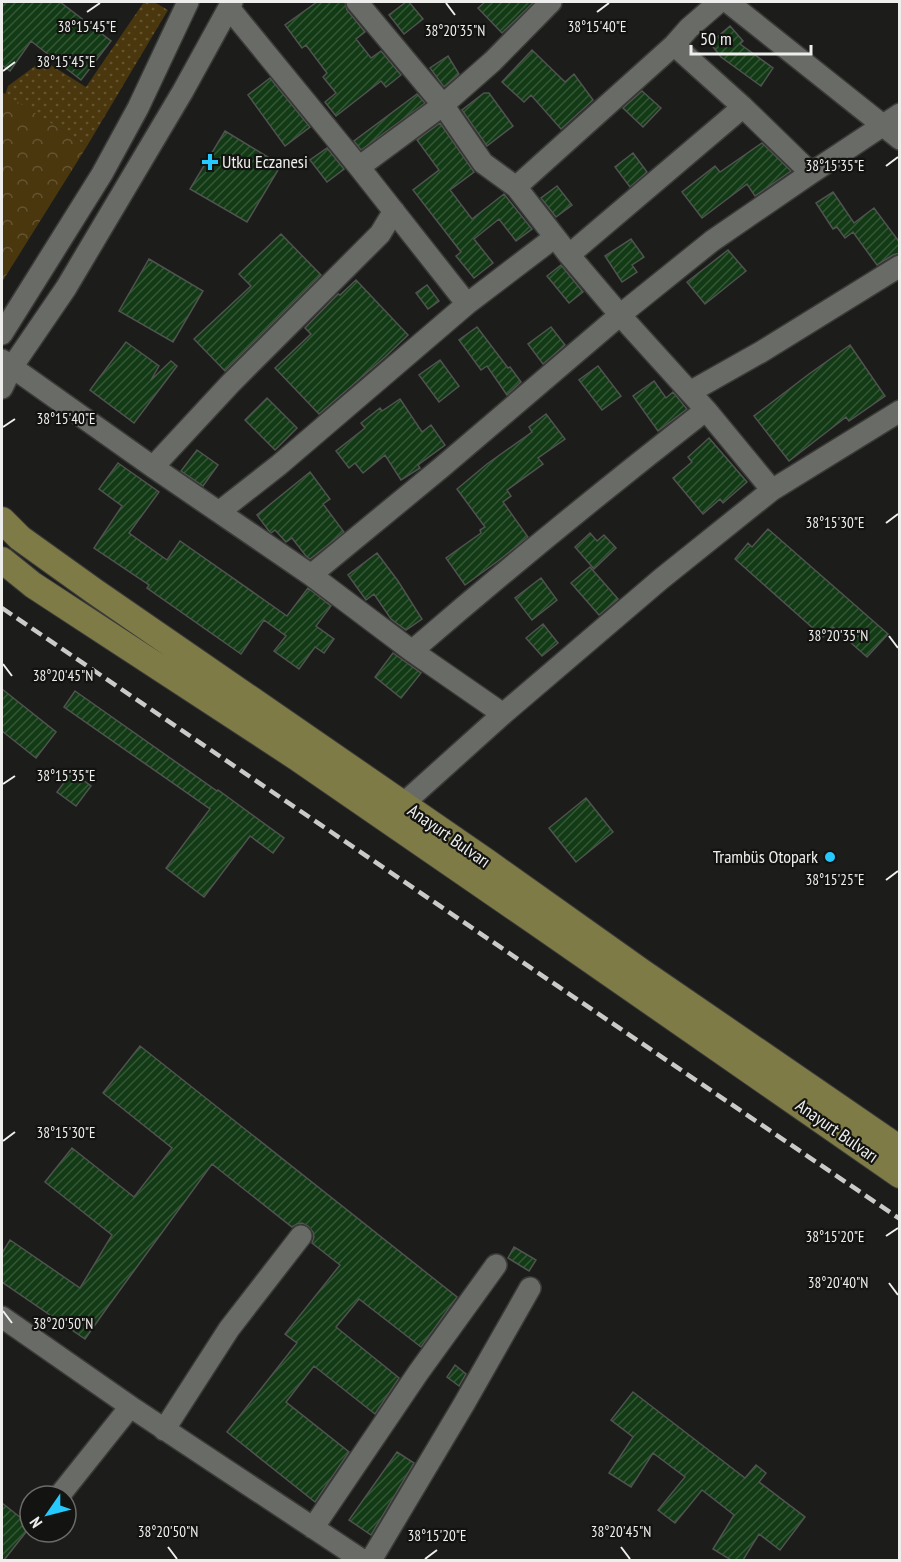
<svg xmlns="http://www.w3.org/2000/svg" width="901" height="1562" font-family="'PT Sans Narrow',sans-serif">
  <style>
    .grass { fill: url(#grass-dots) }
    .park { fill: url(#park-crowns) }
    .building { fill: url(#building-hatch); stroke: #505350; stroke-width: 1.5 }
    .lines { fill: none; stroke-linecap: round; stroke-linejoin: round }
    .minor-casing { stroke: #3a3a38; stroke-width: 24 }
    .major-casing { stroke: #3a3a38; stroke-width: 28 }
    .minor { stroke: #696b67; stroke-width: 21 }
    .major { stroke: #7f7b47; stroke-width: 26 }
    .rail { stroke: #cacbc8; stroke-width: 4.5; stroke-dasharray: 12 6; stroke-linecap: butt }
    .ticks { fill: none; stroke: #eeefec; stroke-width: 2 }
    .poi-dot { fill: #25c9fe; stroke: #131411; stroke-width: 2 }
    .labels { text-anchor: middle; stroke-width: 4.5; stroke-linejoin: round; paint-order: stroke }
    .poi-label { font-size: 18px; fill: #eeefec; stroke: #131411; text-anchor: start }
    .street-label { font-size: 18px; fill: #eeefec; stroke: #131411 }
    .ticks-label { font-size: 15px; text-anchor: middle; fill: #eeefec; stroke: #131411; stroke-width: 4.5; stroke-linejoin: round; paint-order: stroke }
  </style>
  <defs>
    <pattern id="grass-dots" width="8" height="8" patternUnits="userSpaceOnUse" patternTransform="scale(1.5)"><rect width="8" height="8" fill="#4a370e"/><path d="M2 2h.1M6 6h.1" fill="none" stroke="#645431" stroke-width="1.8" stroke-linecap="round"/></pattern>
    <pattern id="park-crowns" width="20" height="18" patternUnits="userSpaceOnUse" patternTransform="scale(1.5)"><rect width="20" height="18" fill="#4a370e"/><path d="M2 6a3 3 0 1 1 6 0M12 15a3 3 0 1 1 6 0" fill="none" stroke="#645431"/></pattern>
    <pattern id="building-hatch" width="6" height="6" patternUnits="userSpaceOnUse" patternTransform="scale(1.5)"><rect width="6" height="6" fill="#123a15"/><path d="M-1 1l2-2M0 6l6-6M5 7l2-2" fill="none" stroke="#355737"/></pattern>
  </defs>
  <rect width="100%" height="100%" fill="#1c1d1a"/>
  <path class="grass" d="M144,2h10l14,8 -81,136 -82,-51 3,-9 27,-20 11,-4 40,25z"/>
  <path class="park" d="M2,92l85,54 -85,136z"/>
  <path class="building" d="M2,2h58l51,39 -30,39 -50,-39 -21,30 -8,-6z
    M317,2h28l2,8 18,22 -9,7 15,19 10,-7 20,24 -15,12 -5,-6 -45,35 -11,-14 11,-9 -13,-16 4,-4 -21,-28 -4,3 -17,-23z
    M406,2h3l14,17 -19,15 -15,-19z
    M485,2h49l-32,31 -24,-25z
    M730,26l13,15 -3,3 33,24 -12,18 -40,-29 -11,-14z
    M532,50l33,32 9,-8 19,26 -32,29 -30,-34 -7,7 -22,-20z
    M448,56l11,18 -15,13 -14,-19z
    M270,78l40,49 -25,19 -37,-51z
    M642,91l19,17 -18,19 -20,-19z
    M484,93h5l24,33 -26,20 -25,-36z
    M417,94l8,9 -64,47 -7,-9z
    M440,123l34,49 -24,18 22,29 32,-25 28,35 -16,12 -17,-22 -25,20 19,24 -19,15 -18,-22 5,-4 -48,-62 26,-20 -22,-30z
    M225,131l56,34 -34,57 -57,-33z
    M762,143l29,28 -36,25 -8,-12 -45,34 -20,-26 33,-26 5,6z
    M327,148l17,21 -17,13 -17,-22z
    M633,153l14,19 -17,15 -15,-20z
    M557,186l15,19 -16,12 -15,-19z
    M833,192l21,31 20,-15 26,35v10l-7,2 -16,10 -24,-33 -8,6 -8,-11 -4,2 -17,-26z
    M281,234l40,41 -96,96 -31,-32 57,-53 -12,-12z
    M631,239l13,18 -12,8 5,7 -15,10 -17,-26z
    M728,250l18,21 -41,33 -18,-22z
    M149,259l54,32 -30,51 -54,-31z
    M561,265l22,27 -14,11 -22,-27z
    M356,280l52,55 -23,22 -66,57 -44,-46 36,-34 -6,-6 33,-34 2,1z
    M427,285l12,16 -11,8 -12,-16z
    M477,327l31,41 2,-1 11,15 -14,13 -20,-29 -6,4 -22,-30z
    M551,327l14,18 -22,19 -15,-20z
    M126,342l33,24 -8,14 20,-19 6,5 -43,57 -44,-33z
    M850,345l35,51 -36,25 -3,-4 -57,44 -35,-45 55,-42z
    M440,360l19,26 -20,16 -20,-27z
    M598,366l23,30 -19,14 -23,-30z
    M654,381l12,17 7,-6 14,17 -29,22 -25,-35z
    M267,398l30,30 -22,22 -30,-30z
    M400,399l22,33 9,-7 14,20 -27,20 2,3 -19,12 -16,-25 -22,18 -8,-10 -6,5 -13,-17 29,-23 -4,-5 19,-15 2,3z
    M546,414l19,25 -27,19 5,6 -36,26 4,6 -8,6 25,35 -30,24 -33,24 -19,-27 35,-25 -1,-3 5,-3 -28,-38 30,-25 45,-32 -3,-5z
    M709,438l38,44 -24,21 -3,-4 -17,15 -30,-36 19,-16 -4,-5z
    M197,450l21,15 -15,21 -22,-15z
    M118,463l41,29 -30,41 38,27 13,-19 107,75 21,-28 23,18 -15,20 18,13 -10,14 -9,-6 -16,22 -25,-18 12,-15 -22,-16 -23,34 -94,-66 2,-3 -55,-37 28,-42 -23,-17z
    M310,472l20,27 -7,5 21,28 -34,27 -4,-3 -14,-18 -6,4 -11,-12 -4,3 -2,-2 -12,-16z
    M768,529l120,105 -21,23 -34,-30 -10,10 -88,-78 13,-16 4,4z
    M590,533l7,8 7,-6 12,13 -22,21 -19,-22z
    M377,553l21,28 24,38 -16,11 -15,-11 -17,-25 -8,6 -18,-25z
    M590,567l28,32 -19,16 -28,-32z
    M541,578l16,22 -25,20 -17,-22z
    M543,624l15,19 -16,13 -16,-18z
    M393,653l28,20 -20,25 -26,-21z
    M2,689l54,43 -20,26 -34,-27z
    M75,691l142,100 1,-1 66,48 -11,15 -23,-17 -46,61 -38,-29 44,-59 -146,-102z
    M72,772l19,14 -15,20 -19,-14z
    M586,798l27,34 -37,30 -27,-34z
    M140,1046l317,251 -36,50 -62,-48 -23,28 63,51 -24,36 -61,-48 -28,36 63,50 -34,50 -88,-70 70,-89 -12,-9 55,-69 -28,-22 2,-6 -1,-5 -5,-6 -6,-3 -5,1 -5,3 -80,-63 -103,141 -24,34 -83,-57v-29l8,-13 70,48 32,-53 -67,-53 27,-34 62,49 38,-49 -69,-55z
    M514,1247l22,13 -7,11 -21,-13z
    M455,1365l11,9 -7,12 -12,-9z
    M633,1392l112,86 11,-13 10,8 -7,9 46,35 -25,33 -21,-16 -16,26h-12l-18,-11 21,-34 -32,-25 -27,33 -17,-13 27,-33 -32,-24 -22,34 -22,-14 24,-36 -22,-17z
    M397,1452l17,11 -43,72 -22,-15z
    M2,1503l28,22v2l-26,33h-2z"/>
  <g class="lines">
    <defs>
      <path id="minor" d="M357,2l86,103 40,58 33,24 53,68 51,60 86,95 66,80
        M728,2l172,137
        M229,8l130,159 108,137
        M674,45l69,62 68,66
        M359,167l84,-62 50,-44 58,-59
        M516,187l158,-142 15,-17 30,-26
        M569,255l174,-148
        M2,334l100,-160 36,-66 50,-106
        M2,360l151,107 158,108 101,76 91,63
        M2,388l10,-21 54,-79 117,-197 49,-89
        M690,392l71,-40 139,-86
        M153,467l77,-83 150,-150 14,-23
        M219,512l60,-47 188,-161 88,-67
        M311,575l131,-108 178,-152 92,-74 99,-68 89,-59
        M412,651c96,-83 194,-163 294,-241
        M403,804l100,-90 158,-135 111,-89 128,-79
        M2,1317l132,92 228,151
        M164,1430l65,-101 72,-93
        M59,1496l71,-89
        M313,1528l105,-155 78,-108
        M371,1560l93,-156 66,-116"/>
      <path id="major" d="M2,520l18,18 74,53 393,271 155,110 258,177
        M2,560l31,25 263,172 244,168 360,250"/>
    </defs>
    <use href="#minor" class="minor-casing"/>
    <use href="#major" class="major-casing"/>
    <use href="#minor" class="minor"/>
    <use href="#major" class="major"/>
    <path class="rail" d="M2,608l898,611"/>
  </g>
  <path class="ticks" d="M446,3l9,12M87,12l13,-9M597,12l12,-9M3,71l12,-9M886,166l12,-9M3,427l12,-8M886,523l12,-9M889,636l9,12M3,664l9,12M3,784l12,-8M886,880l12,-9M3,1141l12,-9M886,1236l12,-8M889,1283l9,12M3,1311l9,12M168,1547l9,12M621,1547l9,12M425,1559l12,-9"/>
  <g class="poi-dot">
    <path d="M207 153h6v6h6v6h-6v6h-6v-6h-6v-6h6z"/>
    <circle cx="830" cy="857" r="6"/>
  </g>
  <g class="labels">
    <g class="poi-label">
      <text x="222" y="168">Utku Eczanesi</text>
      <text x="818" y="863" text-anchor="end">Trambüs Otopark</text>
    </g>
    <g class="street-label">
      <text transform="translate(449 836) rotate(35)" y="6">Anayurt Bulvarı</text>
      <text transform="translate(837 1131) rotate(35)" y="6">Anayurt Bulvarı</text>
    </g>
  </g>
  <g class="ticks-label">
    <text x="87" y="32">38°15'45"E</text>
    <text x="597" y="32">38°15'40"E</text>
    <text x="455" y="36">38°20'35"N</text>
    <text x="66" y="67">38°15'45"E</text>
    <text x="835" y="171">38°15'35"E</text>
    <text x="66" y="424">38°15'40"E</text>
    <text x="835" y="528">38°15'30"E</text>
    <text x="838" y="641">38°20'35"N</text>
    <text x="63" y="681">38°20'45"N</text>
    <text x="66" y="781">38°15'35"E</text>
    <text x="835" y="885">38°15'25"E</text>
    <text x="66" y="1138">38°15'30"E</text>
    <text x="835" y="1242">38°15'20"E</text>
    <text x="838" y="1288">38°20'40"N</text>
    <text x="63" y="1329">38°20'50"N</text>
    <text x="168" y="1537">38°20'50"N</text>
    <text x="621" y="1537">38°20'45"N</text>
    <text x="437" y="1541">38°15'20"E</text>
  </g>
  <rect width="901" height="1562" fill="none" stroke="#eeefec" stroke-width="6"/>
  <g transform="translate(48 1514) rotate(235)"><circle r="28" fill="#131411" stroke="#6b6c69" stroke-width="1.5"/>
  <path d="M0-4.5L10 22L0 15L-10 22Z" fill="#25c9fe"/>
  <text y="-9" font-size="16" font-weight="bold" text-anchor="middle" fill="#eeefec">N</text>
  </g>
  <path d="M691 45v9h120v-9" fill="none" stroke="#eeefec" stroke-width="3"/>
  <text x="700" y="45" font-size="18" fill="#eeefec" stroke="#131411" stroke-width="4.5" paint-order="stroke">50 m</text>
</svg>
